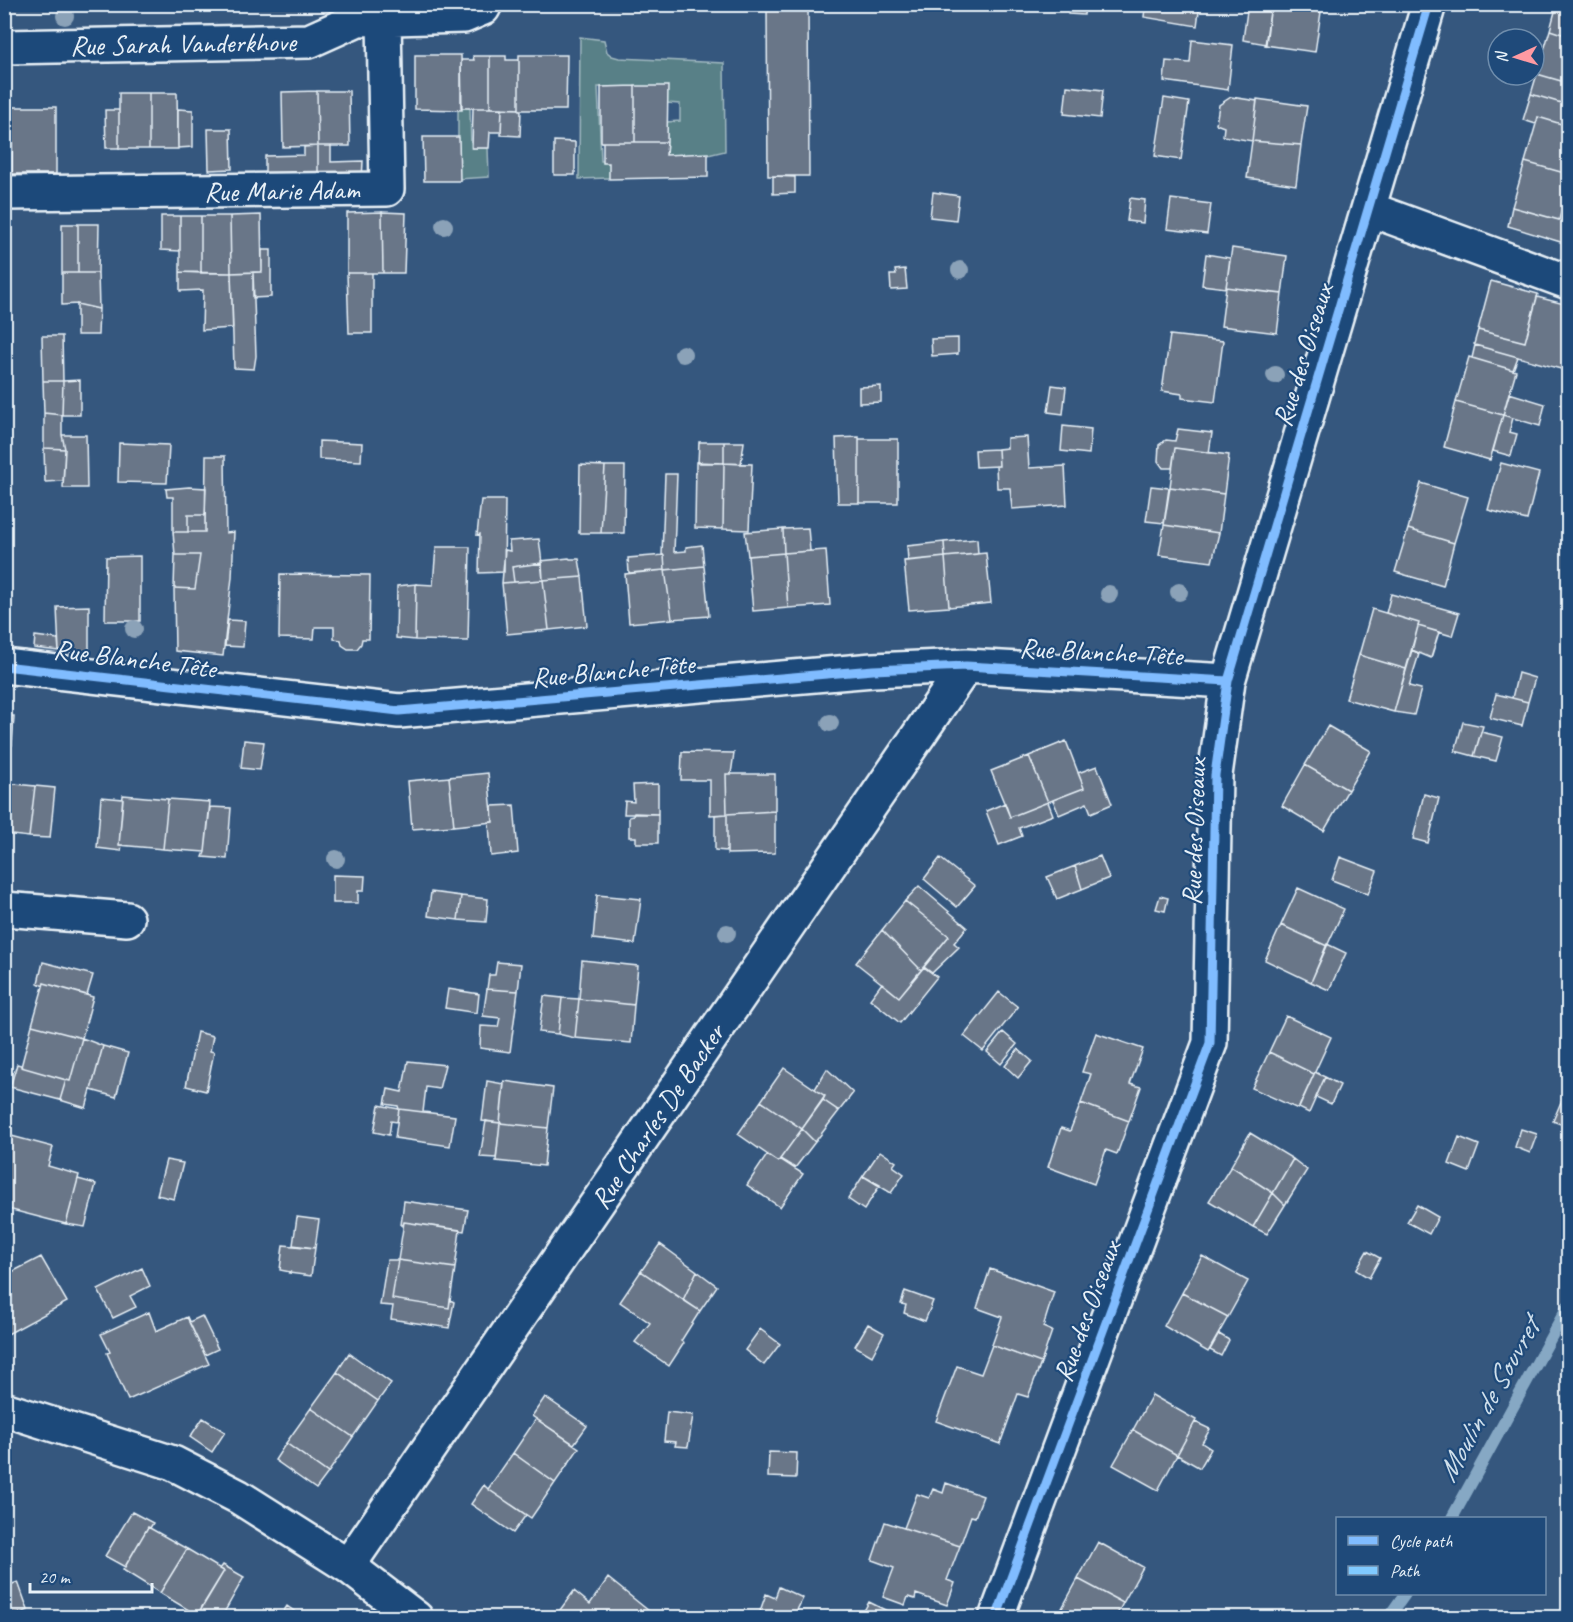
<svg xmlns="http://www.w3.org/2000/svg" width="1573" height="1622" font-family="Caveat,sans-serif">
  <style>
    .green { fill: #588087; stroke: #a0b8c0; stroke-width: 1.5 }
    .lines { fill: none; stroke-linecap: round; stroke-linejoin: round }
    .stream { stroke: #86a8c4; stroke-width: 12 }
    .building { fill: #697688; stroke: #e8f1f8; stroke-width: 1.5 }
    .street-casing { stroke: #e8f1f8; stroke-width: 38 }
    .street { stroke: #1f4a7a; stroke-width: 33 }
    .quiet { stroke: #80caff; stroke-width: 8; stroke-dasharray: 15 8; stroke-linecap: butt }
    .cycleway-casing { stroke: #1f4a7a; stroke-width: 13 }
    .cycleway { stroke: #80bcff; stroke-width: 9 }
    .tree { fill: #8ba2b8 }
    .labels { text-anchor: middle; stroke-width: 4.5; stroke-linejoin: round; paint-order: stroke }
    .street-label { font-size: 28px; fill: #e8f1f8; stroke: #1f4a7a }
    .water-label { font-size: 30px; font-style: italic; fill: #cfdfeb; stroke: #1f4a7a }
  </style>
  <rect width="100%" height="100%" fill="#35577e"/>
  <filter id="ink" filterUnits="userSpaceOnUse"><feTurbulence type="fractalNoise" baseFrequency=".0167" numOctaves="2"/><feDisplacementMap in="SourceGraphic" scale="12" xChannelSelector="R" yChannelSelector="G"/><feConvolveMatrix kernelMatrix="1 2 1 2 8 2 1 2 1" color-interpolation-filters="sRGB"/></filter>
  <g filter="url(#ink)">
    <path class="green" d="M580,37l24,3 3,12 5,4 7,2 105,5 1,88 -17,4 -42,1 1,-34 13,-1v-17l-13,-1 -1,-16h-68l3,74 35,-1v17l-57,2z
      M462,107l8,1 1,40h17l1,29 -31,2v-70z"/>
    <g class="lines">
      <path class="stream" d="M1452,1518l116,-212
        M1388,1618l17,-24"/>
    </g>
    <path class="building" d="M767,4h41l1,172h-41z
      M1069,4h16l-1,11 -16,-1z
      M1134,4h66l-3,22 -53,-9 1,-8 -11,-3z
      M1248,4l23,1 -5,39 -23,-4z
      M1271,4h51l-1,8z
      M1557,4h11v32l-18,-6z
      M1271,5l50,7 -6,40 -50,-7z
      M1550,30l18,6v47l-31,-9z
      M1192,40l41,5 -5,45 -64,-9 2,-20 24,2z
      M415,55h46l1,55 -47,-1z
      M519,55h48l-1,55h-47z
      M473,56h17v52h-29v-48h13z
      M490,56h16v4h13v49l-29,-1z
      M1537,74l31,9v22l-37,-11z
      M635,86h33l-1,56h-32z
      M635,86v56h-34v-55z
      M1067,86l36,4 -3,28 -36,-4z
      M317,91h32l1,55h-32z
      M317,91l1,55 -35,1 -1,-55z
      M119,93h30v56h-30z
      M149,93h28l1,56h-29z
      M1531,94l37,11v21l-30,-9 -2,7 -13,-4z
      M1231,97l26,4 -5,40 -29,-5 1,-9 -8,-3 3,-19z
      M1164,98l25,4 -8,58 -26,-4z
      M1257,99l50,7 -6,39 -49,-4z
      M12,107h44v67h-44z
      M473,108h29l-1,24h-11l-1,16h-17z
      M502,108l17,1v1h2l-1,26 -19,-1z
      M178,109l15,1v37l-15,1z
      M105,110h14v38h-13z
      M1538,117l30,9v48l-43,-12z
      M208,129h23l1,40 -23,1z
      M423,137h36l1,44h-36z
      M554,141l21,1v33h-21z
      M1252,141l49,4 -5,40 -49,-7z
      M603,142h64l-1,13 42,-2v24l-99,2v-16h-6z
      M318,146v35l-53,2v-27l39,-1v-8z
      M318,146h13v16l32,-1 -1,19 -44,1z
      M1525,162l43,12v12l-9,34 -47,-13z
      M773,176l22,1v16l-22,1z
      M933,192l26,4 -3,24 -26,-3z
      M1130,198l15,2 -2,23 -16,-2z
      M1171,199l40,5 -4,30 -40,-5z
      M1564,202l4,2v22l-4,17 -56,-17 4,-19 47,13z
      M382,212l1,61h-36v-60z
      M382,212l24,1 -2,60h-21z
      M261,215l1,57 -31,1 -1,-57z
      M161,216h19v35l-19,-1z
      M180,216h21v57l-21,-1z
      M201,216h29l1,57h-30z
      M62,224h16v49h-16z
      M78,224h21l-1,49h-20z
      M1232,248l55,8 -5,38 -56,-7z
      M262,250h9v47l-18,1v-26h9z
      M1206,254l24,4 -4,30 -24,-3z
      M905,269l2,20 -16,1 -1,-15h6l-1,-5z
      M180,272l51,1 2,55 -31,2 1,-40 -23,1z
      M253,272l3,84 -2,13 -20,-1 -3,-95z
      M62,273h36l1,36 -22,-5 -15,1z
      M347,273h25v60h-23z
      M1491,281l47,13 -13,48 -47,-12z
      M1226,287l56,7 -5,39 -56,-7z
      M1537,297l31,8v66l-93,-26 -1,-1 4,-14 47,12z
      M77,304l22,5 -1,26h-21z
      M1170,335l53,6 -8,61 -33,-4v-4l-20,-3z
      M42,336h20l1,45h-20z
      M958,338v16l-26,2 -1,-17z
      M1475,345l43,12 -5,13 -41,-12z
      M1469,357l47,14 -13,44 -47,-13z
      M80,380v35h-18l1,-34z
      M43,381h20l-1,34 -18,-2z
      M1052,385l14,2 -3,27 -15,-2z
      M881,386v16l-22,1v-16z
      M1509,393l36,11 -5,22 -37,-11z
      M1456,402l47,13 -13,45 -46,-13z
      M44,413l18,2v20l3,14 -21,-1z
      M1503,415l10,3 -4,14 8,2 -6,22 -18,-5z
      M1063,426l28,3 -2,25 -28,-3z
      M1178,429l34,4 -3,20 -34,-5 -3,20h-9l-5,-7 1,-16 7,-5 9,1z
      M62,435h24l1,53h-24l2,-39z
      M859,437v66h-21l-2,-65z
      M1027,437l2,31 36,-2 2,39 -55,4 -2,-21h-13l-1,-22h3l-1,-17 9,-1v-10z
      M859,439h39v64h-39z
      M319,441l43,2 -1,18 -42,-2z
      M699,442h25v21h-26z
      M724,442h20l-3,22 -17,-1z
      M119,443l50,2 -2,38 -49,-1z
      M44,448l21,1 -2,32 -18,1z
      M1175,448l54,7 -5,39 -54,-7z
      M998,449l1,17 -23,1 -1,-17z
      M206,456h19l1,77 8,-1 -2,45 -9,79 -48,-5 -1,-63 21,1 5,-34h-25l-2,-23h32z
      M696,462l28,1 -1,66 -28,-1z
      M724,463l28,1 -3,66 -26,-1z
      M1501,463l38,10 -12,47 -39,-10z
      M580,465l25,1 -4,67h-22z
      M605,466h20l-1,67h-23z
      M665,474h12l-3,78 12,-1v-4l16,-2 2,21 -39,4 -1,-15h-2z
      M1421,483l47,14 -14,46 -46,-14z
      M1151,486l18,2 -5,35 -18,-2z
      M189,487l17,1 -1,27h-17v17h-15v-35h-6l-1,-8z
      M1170,487l54,7 -5,39 -55,-8z
      M481,500h24l-1,72 -25,1 1,-39 -3,1z
      M188,515h17v17h-17z
      M1164,525l55,8 -7,29 -53,-7z
      M808,528l2,23 -26,2 -1,-24z
      M783,529l1,24 -36,3 -3,-24z
      M1408,529l46,14 -11,43 -48,-14z
      M539,539l3,24 -30,4 2,15 -12,1 3,-33 5,1 -1,-10z
      M977,539l1,15 -33,3 -1,-15z
      M944,542l1,15 -37,4 -1,-15z
      M436,547h34l-2,94 -53,-1 1,-56 17,1z
      M826,550l4,55 -42,3 -4,-55z
      M784,553l4,55 -35,3 -5,-55z
      M986,553l5,50 -42,4 -4,-50z
      M175,555h25l-5,34 -21,-1z
      M664,555l1,15 -36,3 -1,-15z
      M140,556v65h-35l1,-64z
      M945,557l4,50 -40,3 -5,-49z
      M569,558l1,1h9l3,18 -39,3 -2,-19z
      M542,563l1,17 -29,2 -2,-15z
      M704,566l5,50 -37,3 -7,-49z
      M665,570l7,49 -43,4 -4,-49z
      M280,574l90,1 -1,64h-7l-1,5 -4,5h-9l-6,-4 -1,-5 -7,-1v-12h-19l-1,12 -35,-1z
      M582,577l5,49 -38,4 -6,-50z
      M543,580l6,50 -42,4 -5,-51z
      M416,584l-1,56 -19,-2 1,-52z
      M1391,594l68,19 -7,23 -34,-10 1,-3 -33,-10z
      M89,606v49l-30,-4 -2,-44z
      M1372,609l47,14 -13,46 -47,-14z
      M228,620l17,1 -2,26 -18,-1z
      M1418,626l21,6 -8,26 -19,-8z
      M35,636l23,3 1,12 -25,-3z
      M1412,650l7,4 -10,32 12,3 -7,26 -20,-3z
      M1359,655l47,14 -12,43 -48,-13z
      M1518,673l17,5 -7,24 -16,-4z
      M1496,694l32,8 -6,24 -32,-8z
      M4,716h10l-2,29h-8z
      M1463,722l20,4 -9,30 -19,-5z
      M1328,726l43,25 -23,39 -43,-25z
      M1481,732l22,5 -7,24 -22,-5z
      M244,740l20,2 -4,28 -19,-2z
      M1066,741l18,47 -36,14 -19,-46z
      M682,752l52,1 -3,21h-5l1,40 -17,1v-35h-29z
      M1029,756l19,46 -38,15 -19,-46z
      M1305,765l43,25 -24,41 -42,-25z
      M1097,766l15,38 -21,9 -4,-10 -28,12 -6,-15 31,-12 -6,-15z
      M488,773l5,49 -39,4 -5,-49z
      M726,774h49v37l-48,3z
      M449,777l5,49 -42,3 -4,-48z
      M4,783l31,3 -6,51 -25,-3z
      M658,784v30h-34l1,-13 9,1 -1,-17z
      M35,786l20,2 -5,50 -21,-1z
      M1424,794l15,4 -11,45 -15,-4z
      M123,795l45,4 -5,50 -44,-4z
      M101,797l22,2 -4,46h3l-1,6 -24,-3z
      M168,799l42,3 -5,50 -42,-3z
      M1048,802l5,13 -34,13 3,8 -23,9 -13,-34 19,-8 5,14z
      M514,805l4,48 -27,3 -2,-34h4l-1,-16z
      M210,807l21,1 -4,51 -24,-2 2,-5z
      M775,811v42l-48,1v-40z
      M634,813l24,1v29h-22v-6h-7v-20l4,-1z
      M727,814v37l-12,-1v-35z
      M1100,856l9,22 -27,11 -7,-23z
      M1340,857l37,14 -9,23 -36,-14z
      M940,858l35,28 -18,21 -33,-28z
      M1075,866l7,23 -25,10 -10,-22z
      M333,875l32,1 -1,15h-6v12h-25z
      M919,886l48,41 -13,16 5,4 -27,26 -8,-6 25,-31 -44,-35z
      M1298,888l46,21 -17,37 -46,-21z
      M431,892l30,4 -3,24 -30,-4z
      M597,895l44,4 -6,45 -42,-5z
      M461,896l27,3 -2,23 -28,-2z
      M1160,896l8,2 -3,13 -9,-2z
      M905,901l44,35 -28,34 -39,-40z
      M1281,925l46,21 -16,36 -46,-22z
      M882,930l39,40 -22,27 -43,-34z
      M1327,944l19,9 -17,37 -18,-8z
      M582,960l56,6 -4,39 -55,-6z
      M43,962l50,13 -6,20 -43,-12 -1,3 -5,-3z
      M497,962l24,2 -3,27 -31,-2 2,-14h6z
      M924,967l13,10 -37,46 -30,-24 12,-16 17,14z
      M44,983l49,14 -11,41 -50,-13z
      M448,989l31,5 -2,19 -32,-5z
      M487,989l31,2 -8,61 -30,-4 1,-22 17,1 2,-9 -17,-2z
      M999,992l19,15 -35,44 -19,-15z
      M544,996l18,2 -4,36 -19,-2z
      M562,998l17,1 -4,39 -17,-4z
      M579,999l55,6 -3,38 -56,-5z
      M1286,1016l45,21 -17,37 -45,-22z
      M32,1025l50,13 -12,43 -49,-14z
      M197,1032l16,4 -3,15 4,1 -8,39 -20,-5z
      M1003,1032l14,12 -16,20 -14,-12z
      M1096,1033l47,16 -13,35 11,3 -12,34 -48,-18 10,-29 -9,-2z
      M82,1038l21,8 -17,62 -26,-8 6,-20 4,1z
      M103,1046l25,7 -12,44 -25,-7z
      M1018,1049l14,12 -14,17 -13,-12z
      M1269,1052l45,22 -16,35 -46,-21z
      M408,1061l37,4 -6,24 -13,-2 -3,25 -24,-3 -1,-3 -13,-2 3,-15 14,3z
      M17,1064l4,1v2l45,13 -6,20 -50,-13z
      M784,1068l41,28 -23,33 -41,-28z
      M827,1069l26,24 -14,18 -16,-11 2,-4 -10,-7z
      M1315,1072l10,5 -16,36 -10,-5z
      M1325,1077l15,8 -9,19 -15,-7z
      M487,1081l17,3 -4,39 -18,-2z
      M504,1081l49,7 -5,40 -48,-5z
      M823,1100l16,11 -24,31 -13,-13z
      M761,1101l41,28 -24,33 -40,-28z
      M1561,1102l7,3v22l-15,-6z
      M1081,1103l48,18 -12,33 -11,-4 -12,34 -46,-17 13,-39 9,3z
      M379,1105l20,4 -2,13 -6,-1 -2,14 -15,-3z
      M399,1109l56,7 -5,30 -55,-8z
      M486,1121l14,2 -4,35 -16,-1z
      M500,1123l48,5 -4,38 -48,-5z
      M802,1129l13,13 -20,26 -15,-9z
      M1521,1129l16,5 -7,19 -15,-6z
      M1250,1133l43,26 -20,34 -42,-27z
      M4,1134l49,13 -5,19 31,9 -13,49 -62,-16z
      M1459,1137l20,8 -10,27 -20,-8z
      M880,1151l16,11 -3,4 11,8 -13,19 -28,-17z
      M767,1155l11,7 2,-3 23,15 -23,33 -33,-22z
      M1293,1159l14,11 -22,35 -12,-12z
      M166,1160l17,3 -9,36 -17,-4z
      M1231,1166l42,27 -20,34 -44,-26z
      M863,1176l17,9 -16,25 -16,-11z
      M78,1179l18,5 -11,43 -19,-3z
      M1273,1193l12,12 -18,29 -14,-7z
      M404,1201l64,9 -4,21 -60,-9 -1,3h-2z
      M1417,1205l21,12 -9,17 -22,-12z
      M297,1217l22,3 -4,28 -22,-3z
      M404,1222l56,8 -5,38 -57,-8z
      M660,1244l37,27 -14,29 -42,-29z
      M283,1245l32,3 -4,28 -22,-3 1,-1 -10,-2z
      M1367,1251l13,7 -11,20 -13,-8z
      M1202,1256l46,25 -20,36 -46,-24z
      M4,1257l8,15 29,-15 26,45 -63,34z
      M387,1260h11l-6,39 57,9 1,-8 4,2 -5,26 -58,-9 2,-13 -13,-1z
      M398,1260l57,8 -6,40 -57,-9z
      M142,1268l8,18 -20,10 6,11 -23,11 -15,-28z
      M990,1269l64,23 -11,35 9,4 -11,32 -49,-18 10,-28 -25,-9z
      M641,1271l59,40 -19,30 3,2 -15,23 -34,-24 15,-19 -30,-21z
      M697,1271l20,15 -17,25 -17,-11z
      M905,1291l28,10 -8,20 -21,-8 2,-8 -5,-1z
      M1182,1293l46,24 -20,35 -44,-26z
      M149,1312l7,19 31,-14 22,47 -81,36 -21,-47 3,-1 -9,-18z
      M202,1316l16,33 -13,6 -16,-33z
      M868,1324l16,9 -12,23 -17,-10z
      M760,1329l20,15 -16,21 -19,-15z
      M1219,1334l10,6 -8,16 -11,-6z
      M992,1345l49,18 -13,34 -10,-3 -18,50 -64,-23 21,-55 24,8z
      M349,1353l42,30 -13,18 -41,-29z
      M337,1372l41,29 -25,36 -42,-29z
      M1152,1395l44,25 -19,35 -44,-25z
      M545,1397l42,29 -13,18 -42,-28z
      M311,1408l42,29 -25,36 -42,-30z
      M667,1412l26,3 -5,32 -13,-1 1,-4 -12,-1z
      M203,1418l22,14 -13,20 -22,-15z
      M536,1419l43,29 -24,35 -42,-30z
      M1195,1422l15,7 -8,14 9,6 -11,19 -23,-13z
      M1133,1430l44,25 -19,35 -45,-25z
      M286,1443l42,30 -12,16 -41,-29z
      M769,1452l28,1 -1,25 -28,-1z
      M513,1453l42,30 -24,35 -43,-29z
      M946,1483l37,13 -8,21 -4,-1 -11,30 -56,-18 13,-34 12,4 4,-9 10,4z
      M484,1485l4,4 38,26 -13,18 -42,-29z
      M132,1512l21,11 -3,5 -2,-1 -23,40 -20,-11z
      M885,1522l75,24 -13,34 8,3 -8,22 -31,-11 -1,5 -7,-2 -3,8 -22,-8 11,-29 -22,-8z
      M148,1527l39,22 -27,44 -37,-23z
      M1098,1542l45,25 -20,36 -45,-24z
      M187,1549l37,22 -27,44 -37,-22z
      M223,1565l21,12 -23,41h-11l-10,-7 24,-40 -4,-2z
      M608,1578l41,33 -6,7h-89l20,-27 16,13z
      M1078,1579l45,24 -8,15h-45l-10,-6z
      M18,1582l10,28 -19,7 -5,-11v-19z
      M779,1587l24,11 -10,20h-18l-15,-7 6,-17 9,4z
      M869,1602l26,13 -1,3h-34z
      M287,1606l17,12h-25z"/>
    <g class="lines">
      <defs>
        <path id="street" d="M4,47l305,-6 49,-22 106,-3 19,-8 2,-4
          M4,193l383,-4 -3,-171
          M1369,209l199,73
          M4,666l395,45 474,-41 93,-4 262,15
          M4,909l123,10
          M4,1409l169,54 66,34 109,69 68,52
          M348,1566l618,-900
          M996,1618l214,-575 5,-268 13,-94 201,-677"/>
      </defs>
      <use href="#street" class="street-casing"/>
      <use href="#street" class="street"/>
      <path class="quiet" d="M1565,1618l3,-14"/>
      <defs>
        <path id="cycleway" d="M4,666l395,45 474,-41 93,-4 262,15
          M996,1618l214,-575 5,-268 13,-94 201,-677"/>
      </defs>
      <use href="#cycleway" class="cycleway-casing"/>
      <use href="#cycleway" class="cycleway"/>
    </g>
    <g class="tree">
      <circle cx="65" cy="16" r="9"/>
      <circle cx="444" cy="226" r="9"/>
      <circle cx="960" cy="270" r="9"/>
      <circle cx="683" cy="354" r="9"/>
      <circle cx="1275" cy="375" r="9"/>
      <circle cx="1179" cy="592" r="9"/>
      <circle cx="1109" cy="594" r="9"/>
      <circle cx="134" cy="629" r="9"/>
      <circle cx="830" cy="723" r="9"/>
      <circle cx="336" cy="859" r="9"/>
      <circle cx="727" cy="933" r="9"/>
    </g>
  </g>
  <g class="labels">
    <g class="street-label">
      <text transform="translate(183 43) rotate(-1)" y="10">Rue Sarah Vanderkhove</text>
      <text transform="translate(282 190) rotate(-1)" y="10">Rue Marie Adam</text>
      <text transform="translate(1302 355) rotate(-73)" y="10">Rue des Oiseaux</text>
      <text transform="translate(1101 651) rotate(3)" y="10">Rue Blanche Tête</text>
      <text transform="translate(135 658) rotate(7)" y="10">Rue Blanche Tête</text>
      <text transform="translate(613 670) rotate(-5)" y="10">Rue Blanche Tête</text>
      <text transform="translate(1193 832) rotate(-88)" y="10">Rue des Oiseaux</text>
      <text transform="translate(657 1116) rotate(-56)" y="10">Rue Charles De Backer</text>
      <text transform="translate(1086 1311) rotate(-70)" y="10">Rue des Oiseaux</text>
    </g>
    <g class="water-label">
      <text transform="translate(1488 1400) rotate(-61)" y="10">Moulin de Souvret</text>
    </g>
  </g>
  <rect width="1573" height="1622" fill="none" stroke="#1f4a7a" stroke-width="24"/>
  <rect x="12" y="12" width="1549" height="1598" fill="none" stroke="#e8f1f8" stroke-width="2" filter="url(#ink)"/>
  <rect x="1336" y="1517" width="210" height="78" fill="#1f4a7a" stroke="#6f8dac" stroke-width="1.5"/>
  <rect x="1348" y="1536" width="30" height="9" fill="#80bcff" stroke="#6f8dac" stroke-width="1.5"/>
  <text x="1390" y="1547" font-size="18" fill="#e8f1f8">Cycle path</text>
  <rect x="1348" y="1566" width="30" height="9" fill="#80caff" stroke="#6f8dac" stroke-width="1.5"/>
  <text x="1390" y="1577" font-size="18" fill="#e8f1f8">Path</text>
  <g transform="translate(1516 57) rotate(266)"><circle r="28" fill="#1f4a7a" stroke="#6f8dac" stroke-width="1.5"/>
  <path d="M0-4.5L10 22L0 15L-10 22Z" fill="#ff9aa2"/>
  <text y="-9" font-size="16" font-weight="bold" text-anchor="middle" fill="#e8f1f8">N</text>
  </g>
  <path d="M30 1583v9h122v-9" fill="none" stroke="#e8f1f8" stroke-width="3"/>
  <text x="39" y="1583" font-size="18" fill="#e8f1f8" stroke="#1f4a7a" stroke-width="4.5" paint-order="stroke">20 m</text>
</svg>
